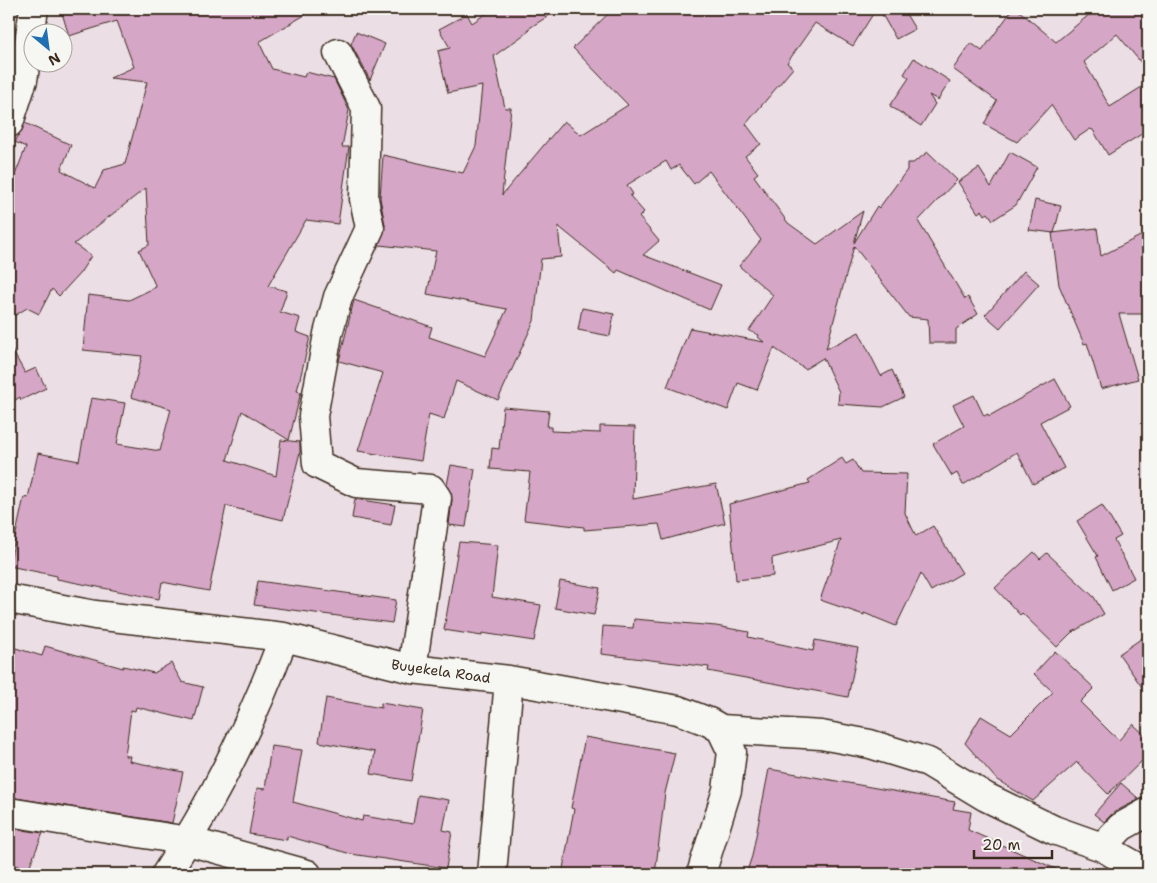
<svg xmlns="http://www.w3.org/2000/svg" width="1157" height="883" font-family="'Shantell Sans',sans-serif">
  <style>
    .building { fill: #d6a6c6; stroke: #3b2a1e }
    .lines { fill: none; stroke-linecap: round; stroke-linejoin: round }
    .minor-casing { stroke: #3b2a1e; stroke-width: 31 }
    .minor { stroke: #f6f6f2; stroke-width: 28 }
    .labels { text-anchor: middle; stroke-width: 4; stroke-linejoin: round; paint-order: stroke }
    .street-label { font-size: 14px; fill: #3b2a1e; stroke: #f6f6f2 }
  </style>
  <rect width="100%" height="100%" fill="#ecdee5"/>
  <filter id="ink" filterUnits="userSpaceOnUse"><feTurbulence type="fractalNoise" baseFrequency=".02" numOctaves="2"/><feDisplacementMap in="SourceGraphic" scale="10" xChannelSelector="R" yChannelSelector="G"/><feConvolveMatrix kernelMatrix="1 2 1 2 8 2 1 2 1" color-interpolation-filters="sRGB"/></filter>
  <g filter="url(#ink)">
    <path class="building" d="M77,9h238l-56,33 13,27 32,8 2,-5 28,7 15,31 -7,37h7l-11,77 -32,-4 -38,66 19,5 -7,21 20,6 -4,14 14,5 -13,54 4,1 -12,48 -47,-29 -15,49 49,16 5,-36 19,2v10l-17,68 -57,-14 -17,85 -47,-9 -3,17 -102,-20v-3l-48,-10 15,-69 4,1 10,-45 41,8 12,-63 34,5 -8,41 43,7 11,-42 -40,-12 11,-41 -59,-6 5,-55 41,5 27,-13 -17,-37 10,-5 -3,-57 -72,56 17,12 -11,17 -21,23 -7,-7 -13,25 -12,-6 -18,11v-129l17,-43 -11,-5 10,-19 46,22 -10,25 34,18 9,-18 21,-6 22,-82 -37,-4 24,-11 -17,-46 -48,15 -7,-23z
      M493,9h66l-31,20 1,2 -35,25 11,52h6l-9,87 62,-74 17,14 47,-30 -55,-57 40,-39h263l-23,37 -38,-23 -28,40 6,5 -47,56 15,20 -16,12 13,17 -4,3 34,47 29,21 46,-33 -9,32 23,-37 2,2 28,-38v-7h6l15,-11 29,28 -39,41 47,78 3,-2 10,17 -22,15v14h-27l-1,-24 -19,-2 -55,-71 -28,103 33,-17 22,44 11,-6 12,27 -21,10 -45,-3 1,-12 -16,-34 -18,11 -31,-21 -17,42 -19,-7 -10,27 -61,-23 23,-59 74,14 -6,-5 1,-2 -10,-4 24,-36 -34,-29 22,-26 -52,-69 -15,13 -15,-19 -8,5 -5,-9 -39,24 6,9 -3,2 14,16 -5,5 20,24 -16,14 78,30 -11,25 -92,-40 -2,3 -58,-47 3,31 -20,2 -7,62 -36,79 -42,-19 -12,38 -15,-5 -8,47 -63,-10 25,-78 -44,-12 15,-61 78,27 -3,10 56,19 22,-47 -80,-15 9,-43 -57,-6 6,-20 -5,-27 3,-43 80,18 13,-27 6,-60 -34,7 -10,-42 12,-3 -11,-19 28,-15 5,9z
      M879,9h24l12,20 -19,10z
      M1013,9h4l39,33 40,-33h52v62l-31,-37 -33,28 26,45 38,-24v47l-40,25 -15,-25 -3,-1 -16,11 -23,-35 -34,37 -33,-18 13,-23 -44,-32 18,-26 11,8z
      M356,32l29,12 -15,36 -19,-36z
      M914,58l36,23 -12,19 -9,-5 6,9 -14,22 -31,-20 19,-28 -5,-4z
      M1010,152l27,15 -21,38 -23,15 -5,-7 -3,2 -3,-5 -4,3 -20,-31 21,-14 12,19z
      M1035,200l26,6 -7,27 -25,-3z
      M1097,228l4,28 47,-24v82h-29l19,65 -37,10 -14,-46 -3,1 -25,-59 -7,-52z
      M1024,271l15,13 -39,44 -15,-13z
      M582,308l32,6 -4,22 -32,-6z
      M9,345l16,28 11,-5 10,20 -25,12 -1,-3 -11,7z
      M1055,379l15,27 -30,16 24,46 -31,16 -16,-32 -54,33 -6,-12 -5,3 -19,-32 31,-18 -11,-21 21,-10 10,21 4,-2 1,2z
      M503,407l46,4 -2,16h4v4l49,2v-7l35,1 -2,72 83,-15 9,39 -62,17 -4,-16 -75,6v-3l-60,-7 6,-48 -40,-3 2,-21 7,1z
      M842,458l4,6 7,-4 8,13 46,1 -2,39 11,23 17,-10 29,47 -31,18 -10,-17 -25,52 -32,-13v2l-44,-15 21,-60 -69,18 1,18 -37,4 -7,-76 81,-21 -2,-3z
      M451,465l24,4 -9,58 -17,-2 3,-25 -5,-15z
      M355,499l40,6 -4,20 -39,-7z
      M1102,505l19,31 -7,4 20,38 -22,12 -16,-33 2,-1 -21,-35z
      M459,542l39,3 -6,52 49,8 -7,36 -52,-8v3l-38,-6z
      M1034,552l6,7 7,-6 47,44 10,17 -33,19 -14,14 -35,-34 -2,2 -25,-27z
      M258,581l138,19 -4,23 -138,-18z
      M560,581l40,7 -6,27 -39,-7z
      M634,619l82,7 33,6 -1,5 65,14 2,-11 43,8 -10,49 -140,-26 1,-4 -108,-13 2,-28 30,2z
      M1148,634v62l-29,-42z
      M9,646l33,10 3,-10 78,22v-2l31,7 17,-10 11,19 21,5 -9,34 -58,-14 -1,4 -4,-1 -6,46h5l-1,5 54,11 -11,51 -163,-26z
      M1055,651l39,37 -14,14 31,31 8,7 14,-16 15,14v17l-40,39 -31,-32 -44,39 -36,-21 -32,-37 16,-27 30,18 42,-42 -19,-18z
      M326,698l55,10v-5l42,7 -12,71 -40,-7 4,-22 -56,-10z
      M585,737l90,16 -10,40 -10,81h-93l12,-65 -3,-1z
      M271,746l31,4 -9,52 69,19 1,-5 50,8 5,-29 31,5 -6,30 9,2 -6,36 -95,-14 -64,-18v4l-38,-6 8,-46 8,1z
      M769,769l186,33 -2,7 18,3 -3,18 99,44h-321l6,-18z
      M1121,783l18,16 -26,14 -9,9 -10,-8z
      M9,828l34,5 -15,37 -19,-8z"/>
    <g class="lines">
      <defs>
        <path id="minor" d="M338,53l28,55 -2,91 6,29 -32,69 -10,37 -15,82 4,48 39,19 75,6 6,9 -25,171
          M9,123l14,-43 11,-71
          M9,599l86,16 189,22 128,32 97,11 169,30 31,12 12,7 11,23 -5,38 -26,84
          M721,729l100,6 49,9 58,18 58,35 68,33 48,17 46,26
          M9,812l179,29 119,33
          M1102,847l19,-20 27,-15
          M166,874c48,-73 87,-155 118,-237
          M492,874l17,-194"/>
      </defs>
      <use href="#minor" class="minor-casing"/>
      <use href="#minor" class="minor"/>
    </g>
  </g>
  <g class="labels">
    <g class="street-label">
      <text transform="translate(441 671) rotate(8)" y="5">Buyekela Road</text>
    </g>
  </g>
  <rect width="1157" height="883" fill="none" stroke="#f6f6f2" stroke-width="30"/>
  <rect x="15" y="15" width="1127" height="853" fill="none" stroke="#3b2a1e" stroke-width="2" filter="url(#ink)"/>
  <g transform="translate(48 48) rotate(151)"><circle r="24" fill="#f6f6f2" stroke="#aba49d"/>
  <path d="M0-4L9 19L0 12L-9 19Z" fill="#1f6fb2"/>
  <text y="-8" font-size="14" font-weight="bold" text-anchor="middle" fill="#3b2a1e">N</text>
  </g>
  <path d="M974 850v8h78v-8" fill="none" stroke="#3b2a1e" stroke-width="2.5"/>
  <text x="982" y="850" font-size="15" fill="#3b2a1e" stroke="#f6f6f2" stroke-width="4" paint-order="stroke">20 m</text>
</svg>
